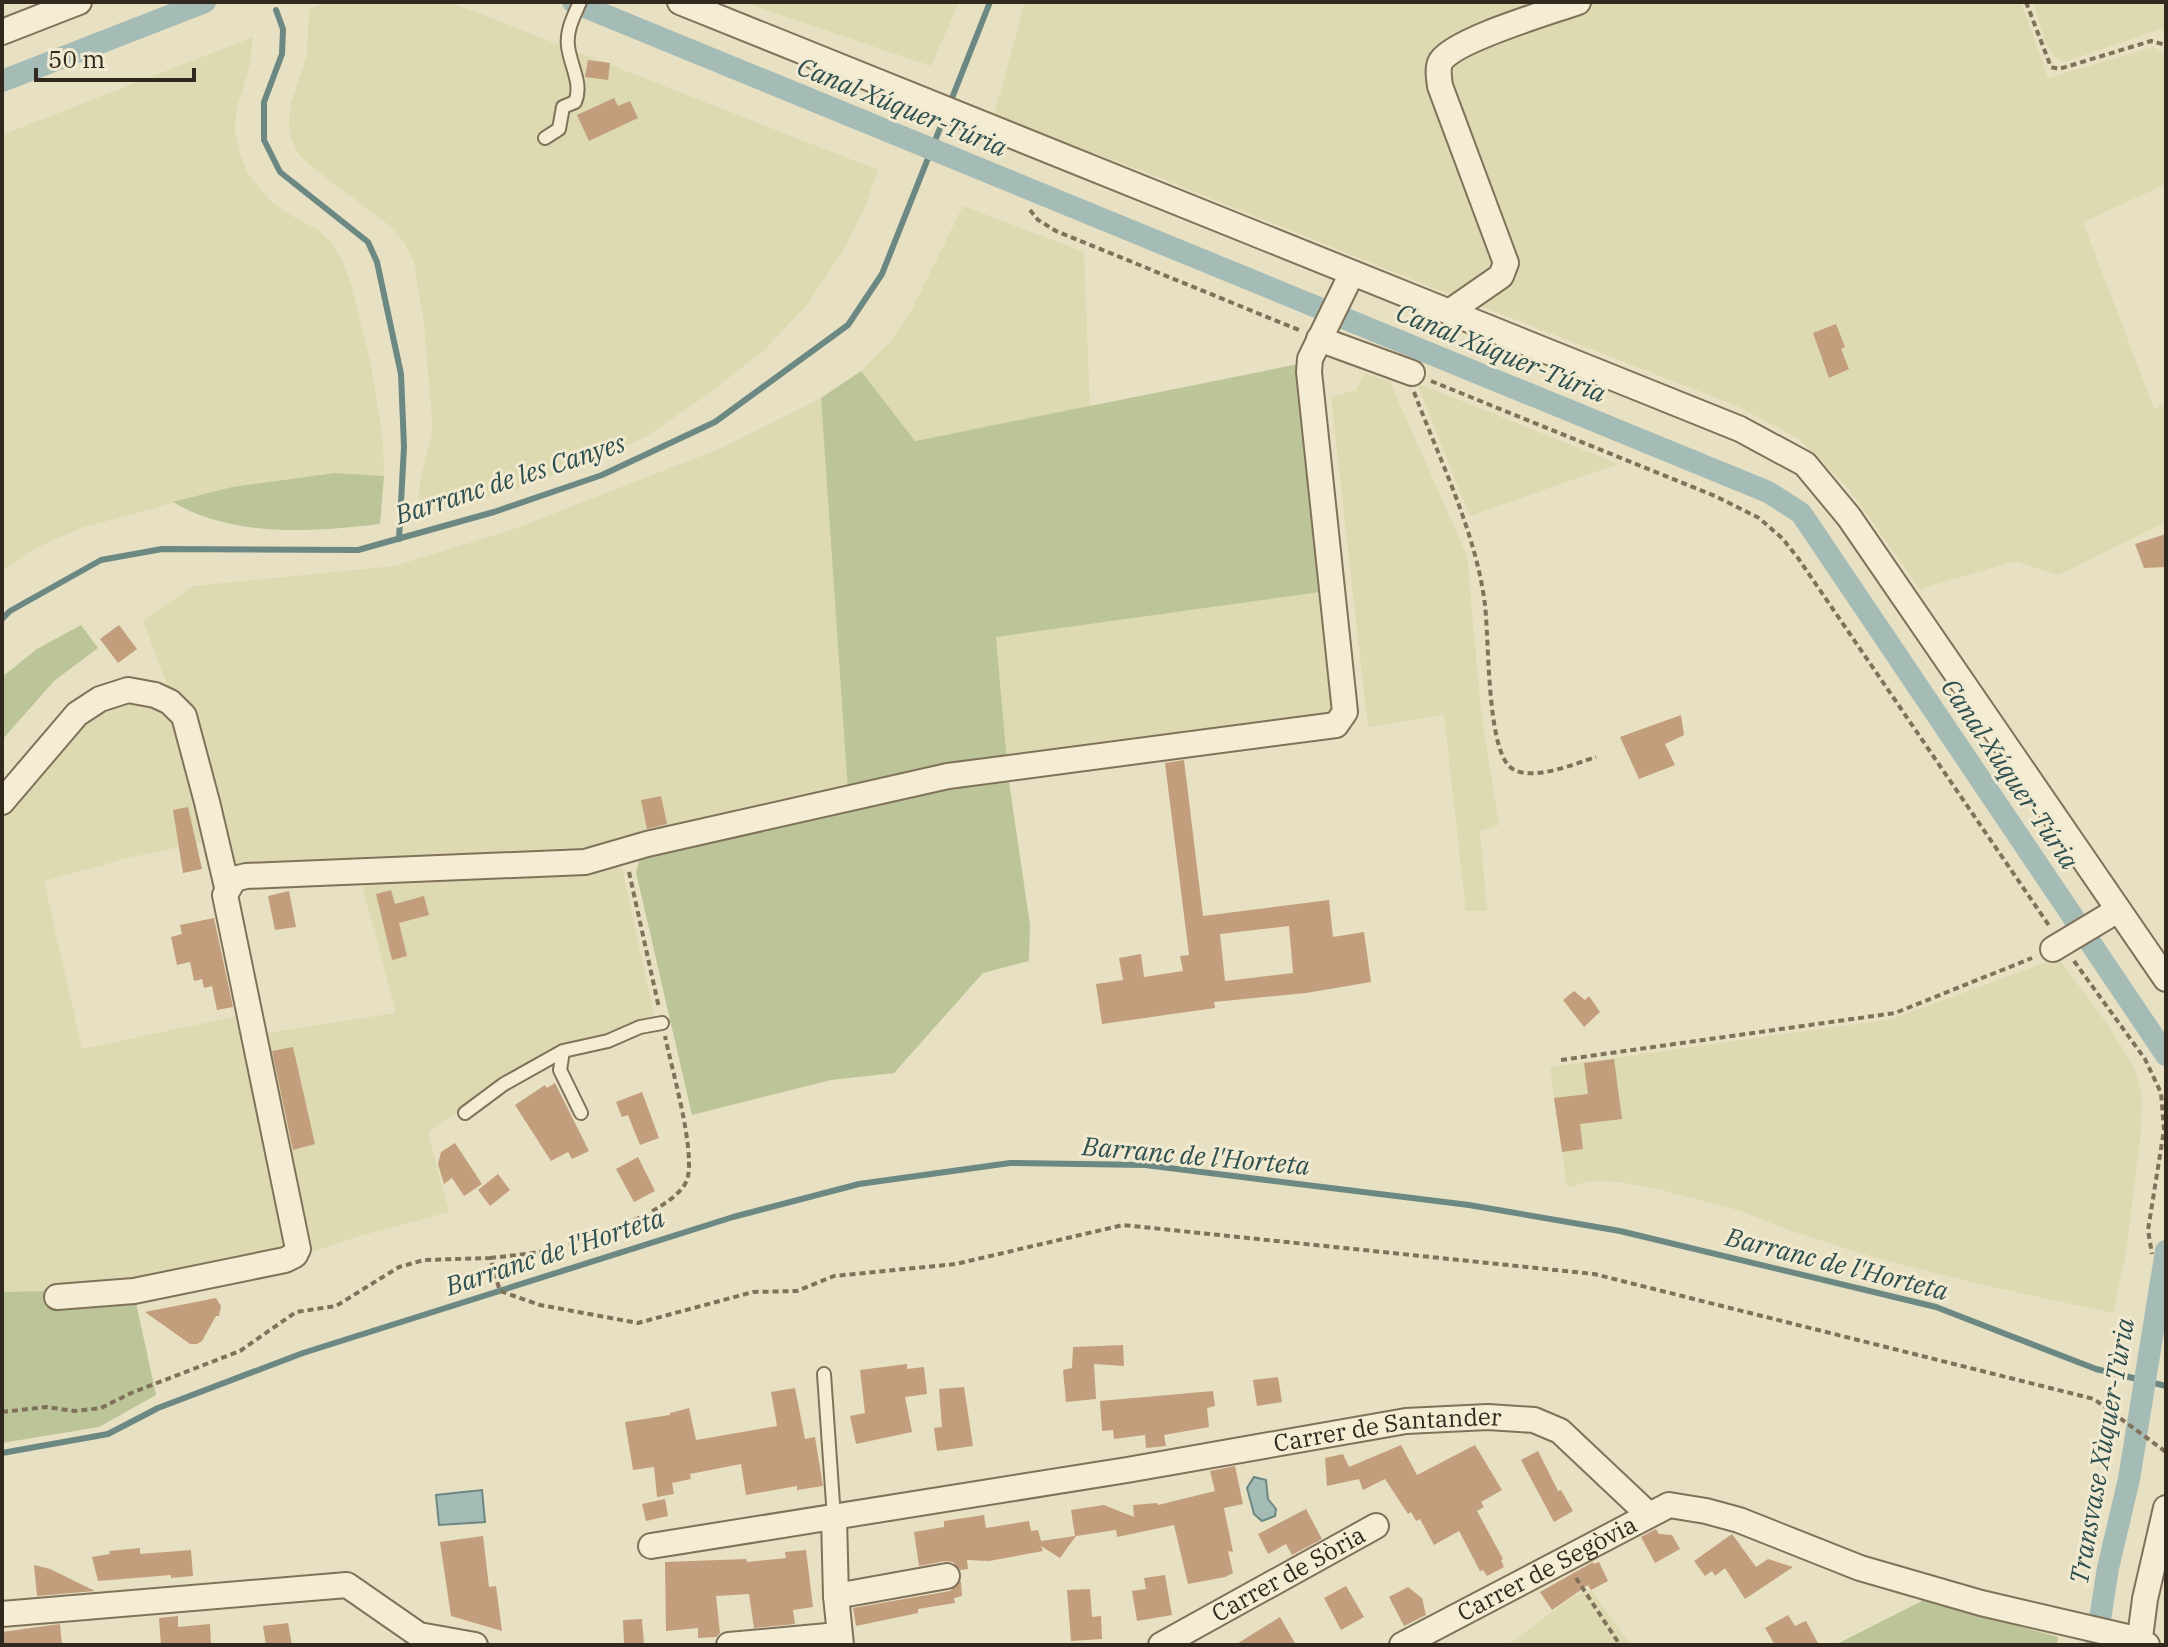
<svg xmlns="http://www.w3.org/2000/svg" width="2168" height="1647" font-family="'IBM Plex Serif',serif">
  <style>
    .farmland { fill: #ddd9b0 }
    .green { fill: #bcc597 }
    .water { fill: #a4bbb6; stroke: #6c8883; stroke-width: 2 }
    .lines { fill: none; stroke-linecap: round; stroke-linejoin: round }
    .stream { stroke: #6c8883; stroke-width: 6 }
    .canal { stroke: #a4bbb6; stroke-width: 22 }
    .building { fill: #c29e7c; fill-rule: evenodd }
    .service-casing { stroke: #80715b; stroke-width: 16 }
    .minor-casing { stroke: #80715b; stroke-width: 28 }
    .path { stroke: #80715b; stroke-width: 4; stroke-dasharray: 6 4; stroke-linecap: butt }
    .service { stroke: #f4edd4; stroke-width: 12 }
    .minor { stroke: #f4edd4; stroke-width: 24 }
    .labels { text-anchor: middle; stroke-width: 6; stroke-linejoin: round; paint-order: stroke }
    .street-label { font-size: 24px; fill: #31291e; stroke: #f1ead0 }
    .water-label { font-size: 26px; font-style: italic; fill: #2e4f4f; stroke: #f1ead0 }
  </style>
  <rect width="100%" height="100%" fill="#e8e0c2"/>
  <path class="farmland" d="M326,2h124l428,168 -14,39 -20,40 -38,57 -43,45 -55,43 -61,42 -32,15 -107,41 -90,22 2,-33 12,-47v-14l-8,-96 -10,-62 -10,-20 -14,-16 -78,-59 -14,-14 -7,-15 -2,-17 2,-17 16,-49 2,-46z
    M742,2h217l-28,64z
    M1025,2h535l-123,54 61,213 -39,25 -13,-1 -293,-118 -159,-59z
    M1600,2h421l27,76 105,-31 13,7v130l-83,38 71,187 12,-5v118l-108,53 -43,-14 -95,28 -72,-101 -49,-49 -62,-33 -254,-99v-7l22,-19 -59,-195 2,-24 31,-18z
    M2033,2h133v31l-6,-4 -95,33 -11,-6 -8,-12z
    M253,37l-3,27 -14,47 -1,19 4,21 8,21 22,28 21,15 27,14 13,12 12,19 10,26 19,79 12,75 1,36 -50,-3 -102,14 -151,41 -45,20 -34,23v-436z
    M963,206l121,46 6,154 -176,35 -53,-70 28,-28 20,-28z
    M1365,373l25,9 77,174 14,156 18,113 -19,6 7,80h-21l-22,-196 -76,12 -37,-330 25,-7z
    M1417,383l137,55 64,26 -148,52z
    M821,398l27,394 -270,64 -349,15 -59,-178 -27,-72 50,-35 202,-20 119,-37 205,-80z
    M1327,591l7,125 -327,47 -11,-126z
    M143,699l37,23 27,119 -75,16 -88,24 38,168 161,-34 47,228 -4,8 -170,39 -114,2v-497l78,-69 31,-23z
    M617,858l6,14 31,143 -112,41 -114,76 21,80 -93,25 -47,16 -38,-162 -11,-57 136,-21 -36,-136z
    M2058,958l50,67 26,42 8,26 -1,38 -15,122 -13,60 -134,-29 -109,-28 -76,-24 -53,-21 -83,-22 -38,-7 -30,-1 -23,6 -17,-120 342,-48z
    M1591,1590l40,55h-123l66,-49z"/>
  <path class="green" d="M1299,364l28,227 -331,46 11,126 -159,29 -27,-394 40,-27 54,70z
    M334,473l50,3 -4,48c-68,8 -146,14 -207,-22l59,-15z
    M81,625l17,23 -44,33 -52,59v-63l35,-28z
    M1008,775l22,150 -1,36 -46,12 -89,100 -63,7 -139,35 -56,-243 6,-20z
    M49,1291l86,7 21,97 -57,32 -97,16v-151z
    M1924,1600l134,37 -1,8h-222z"/>
  <path class="water" d="M1254,1477l12,3 2,19 8,10 -1,7 -13,5 -8,-7 -7,-26z
    M482,1490l3,32 -46,3 -3,-30z"/>
  <g class="lines">
    <path class="stream" d="M276,10l7,19 -1,25 -18,48v38l16,32 88,70 9,20 24,112 3,73 -5,92
      M950,103l40,-101
      M2,619l8,-8 91,-51 61,-11 196,1 136,-38 108,-37 113,-53 133,-97 34,-51 64,-161
      M2,1453l106,-19 50,-26 145,-55 430,-136 126,-33 151,-21 135,2 324,40 151,26 316,76 160,62 70,17"/>
    <path class="canal" d="M573,2l1195,490 33,21 365,542
      M2,81l203,-79
      M2096,1645l12,-77 21,-89 37,-228"/>
  </g>
  <path class="building" d="M588,60l22,3 -2,17 -23,-3z
    M614,98l4,8 12,-5 8,17 -49,23 -12,-26z
    M1836,324l9,23 -4,2 8,20 -20,9 -16,-45z
    M2166,534v33l-22,1 -9,-24z
    M119,625l18,24 -19,14 -18,-24z
    M1681,715l3,20 -19,9 10,21 -36,14 -19,-42z
    M1184,760l19,156 126,-16 4,37 31,-5 7,50 -65,11 -92,9 1,6 -113,16 -6,-40 27,-4 -4,-22 22,-4 3,23 39,-6 -3,-15 9,-1 -24,-192zM1289,926l4,47 -68,8 -5,-47z
    M661,796l6,28 -20,5 -6,-29z
    M188,807l14,62 -19,4 -10,-63z
    M391,890l4,14 29,-8 5,19 -30,8 8,33 -15,4 -16,-66z
    M289,891l7,36 -21,3 -7,-34z
    M214,918l19,89 -16,3 -5,-24 -8,2 -2,-9 -8,2 -4,-19 -13,3 -6,-28 11,-3 -2,-9z
    M1574,991l11,9 4,-4 11,16 -16,15 -21,-27z
    M293,1047l22,97 -22,6 -21,-99z
    M1614,1059l8,60 -42,5 3,25 -21,3 -8,-54 34,-4 -4,-31z
    M555,1083l34,68 -17,8 -4,-7 -17,9 -36,-56 30,-20 2,3z
    M642,1092l17,46 -19,7 -12,-30 -6,2 -6,-15z
    M455,1143l27,41 -18,12 -12,-18 -8,6 -6,-20 3,-12z
    M638,1157l17,34 -21,11 -18,-33z
    M498,1174l12,16 -20,16 -12,-16z
    M216,1298l5,8 -2,10h-3l-14,25 -5,3h-7l-45,-32z
    M1123,1345l1,21 -30,-2 2,35 -30,3 -3,-32 9,-2 1,-21z
    M907,1364v5l17,-2 3,27 -22,3 7,35 -56,12 -6,-28 15,-3 -5,-43z
    M1278,1377l4,25 -25,4 -4,-26z
    M964,1387l9,59 -36,5 -3,-23 8,-1 -3,-38z
    M795,1388l10,51 10,-2 8,49 -26,4v-4l-51,9 -5,-31 -51,10 1,5 -19,4 2,11 -17,3 -3,-30 -21,3 -8,-48 45,-7v-2l19,-5 7,32 81,-14 -6,-34z
    M1213,1391l2,15 -8,2 2,19 -45,8 2,11 -20,2 -1,-13 -31,4 -1,-9 -11,1 -2,-30z
    M1401,1445l16,30 58,-30 27,45 -21,12 3,5 -7,4 26,48 -2,1 3,7 -17,9 -4,-6 -3,1 -21,-40 -25,14 -14,-26 -4,2 -5,-9 -3,2 -23,-35 -22,11 -4,-11 -32,7 -2,-28 18,-4 6,13z
    M1538,1451l20,40 3,-1 12,21 -19,11 -33,-62z
    M1235,1466l8,38 -19,4 9,44 -5,-1 5,22 -8,4 -37,7 -14,-59 -57,12 -1,-7 -40,6 -16,22 -19,-12 2,5 -54,10 -22,-1 1,9 -8,1 -7,-8 -8,-1 -26,5 -5,-34 30,-5v-6l40,-6 2,13 43,-7 2,10 7,-1 3,11 34,-5 -4,-26 33,-5 30,12 -1,-12 24,-2 1,2 57,-14 -5,-20z
    M665,1499l3,17 -22,5 -4,-17z
    M1306,1509l16,30 -30,16 -6,-11 -18,10 -10,-20z
    M1656,1529l3,5 13,1 8,14 -25,14 -14,-26z
    M1732,1534l24,33 12,-8 25,8 -48,32 -20,-31 -10,8 -3,-5 -7,5 -11,-15z
    M483,1536l6,51 7,-1 6,45 -51,-15 -11,-74z
    M140,1548v6l51,-4 2,26 -22,2v-3l-73,6 -6,-24 18,-3 -1,-3z
    M806,1550l7,57 -20,3 2,14 -41,4 -5,-34 -33,2 4,37 -4,4 -18,1v-10l-32,3 -1,-69 81,-3 1,3 39,-4 -1,-6z
    M1593,1562l1,2 5,-2 9,19 -17,9 -3,-5 -36,25 -12,-18z
    M34,1565l16,4 45,22 -58,5z
    M1165,1575l7,40 -35,6 -5,-30 14,-2 -2,-11z
    M961,1581l1,15 -8,2 1,5 -37,6v4l-62,13 -3,-18 97,-17z
    M1346,1586l18,31 -23,13 -17,-32z
    M1408,1587l14,11 4,17 -22,11 -15,-29z
    M1090,1589l2,28 9,-1 1,23 -31,2 -4,-51z
    M1788,1615l7,11 11,-5 13,24h-44l-10,-17z
    M178,1616v11l32,-3 1,21h-50l-2,-27z
    M1280,1617l16,28h-61z
    M642,1619l2,25 -20,1 -1,-25z
    M288,1623l4,22h-26l-3,-19z
    M60,1624l2,21h-60v-13z"/>
  <g class="lines">
    <defs>
      <path id="service" d="M545,138l14,-9 4,-22 12,-5c8,-18 -5,-37 -7,-56 -2,-16 6,-30 12,-44
        M563,1051l-3,19 21,43
        M465,1113l39,-29 59,-33 45,-10 32,-14 22,-4
        M824,1374l10,144"/>
      <g id="minor">
        <path d="M680,2l1060,427 65,35 44,53 317,462"/>
        <path d="M2,32l77,-30"/>
        <path d="M1449,312l52,-36 5,-13 -66,-177c-1,-8 -3,-18 1,-25 15,-22 109,-49 137,-59"/>
        <path d="M1319,339l93,34"/>
        <path d="M2,802l75,-88 23,-15 28,-9 27,5 15,7 14,14 23,86 20,85"/>
        <path d="M2053,949l65,-39"/>
        <path d="M57,1297l77,-6 151,-31 10,-5 3,-6 -73,-354 9,-16 12,-3 339,-14 62,-18 301,-68 388,-51 9,-13 -36,-340 1,-13 42,-86"/>
        <path d="M834,1518l2,78 5,49"/>
        <path id="s1" d="M651,1546l476,-76 279,-49 82,-4 46,3 26,11 88,83"/>
        <path d="M836,1596l111,-20"/>
        <path d="M2,1614l345,-29 72,50 56,10"/>
        <path d="M729,1645l109,-10"/>
        <path id="s2" d="M1161,1645l215,-119"/>
        <path id="s3" d="M1402,1645l267,-140 37,6 33,9 121,48 121,35 159,37 7,5"/>
        <path d="M2139,1645l6,-46 21,-91"/>
      </g>
    </defs>
    <use href="#service" class="service-casing"/>
    <use href="#minor" class="minor-casing"/>
    <path class="path" d="M2026,2l25,65 8,2 92,-28 15,4
      M1030,210l8,10 18,11 243,99
      M1431,381l284,115 44,22 23,20 16,20 252,369
      M1414,392c26,69 62,140 71,213 4,34 2,139 24,161 18,18 65,-2 87,-9
      M629,872l30,136
      M2074,961l71,98 16,34 3,37 -16,100 4,24
      M1561,1060l334,-47 137,-55
      M490,1258c19,-2 37,-4 56,-7 31,-7 137,-41 142,-75 6,-31 -16,-106 -23,-140
      M2,1412l44,-5 29,4 26,-3 30,-15 109,-42 56,-39 40,-6 63,-39 25,-7 66,-2 10,33 40,14 98,18 115,-31 44,-1 37,-15 122,-12 167,-39 471,49 500,125 72,53
      M1576,1578l44,67"/>
    <use href="#service" class="service"/>
    <use href="#minor" class="minor"/>
  </g>
  <g class="labels">
    <g class="street-label">
      <text dy="8" stroke="none"><textPath href="#s1" startOffset="746">Carrer de Santander</textPath></text>
      <text dy="8" stroke="none"><textPath href="#s3" startOffset="164">Carrer de Segòvia</textPath></text>
      <text dy="8" stroke="none"><textPath href="#s2" startOffset="146">Carrer de Sòria</textPath></text>
    </g>
    <g class="water-label">
      <text transform="translate(902 107) rotate(22)" y="9">Canal Xúquer-Túria</text>
      <text transform="translate(1501 353) rotate(22)" y="9">Canal Xúquer-Túria</text>
      <text transform="translate(510 479) rotate(-18)" y="9">Barranc de les Canyes</text>
      <text transform="translate(2010 774) rotate(56)" y="9">Canal Xúquer-Túria</text>
      <text transform="translate(1196 1156) rotate(5)" y="9">Barranc de l'Horteta</text>
      <text transform="translate(555 1252) rotate(-18)" y="9">Barranc de l'Horteta</text>
      <text transform="translate(1837 1264) rotate(14)" y="9">Barranc de l'Horteta</text>
      <text transform="translate(2102 1451) rotate(-80)" y="9">Transvase Xùquer-Tùria</text>
    </g>
  </g>
  <rect width="2168" height="1647" fill="none" stroke="#31291e" stroke-width="8"/>
  <path d="M36 68v12h158v-12" fill="none" stroke="#31291e" stroke-width="4"/>
  <text x="48" y="68" font-size="24" fill="#31291e" stroke="#f1ead0" stroke-width="6" paint-order="stroke">50 m</text>
</svg>
